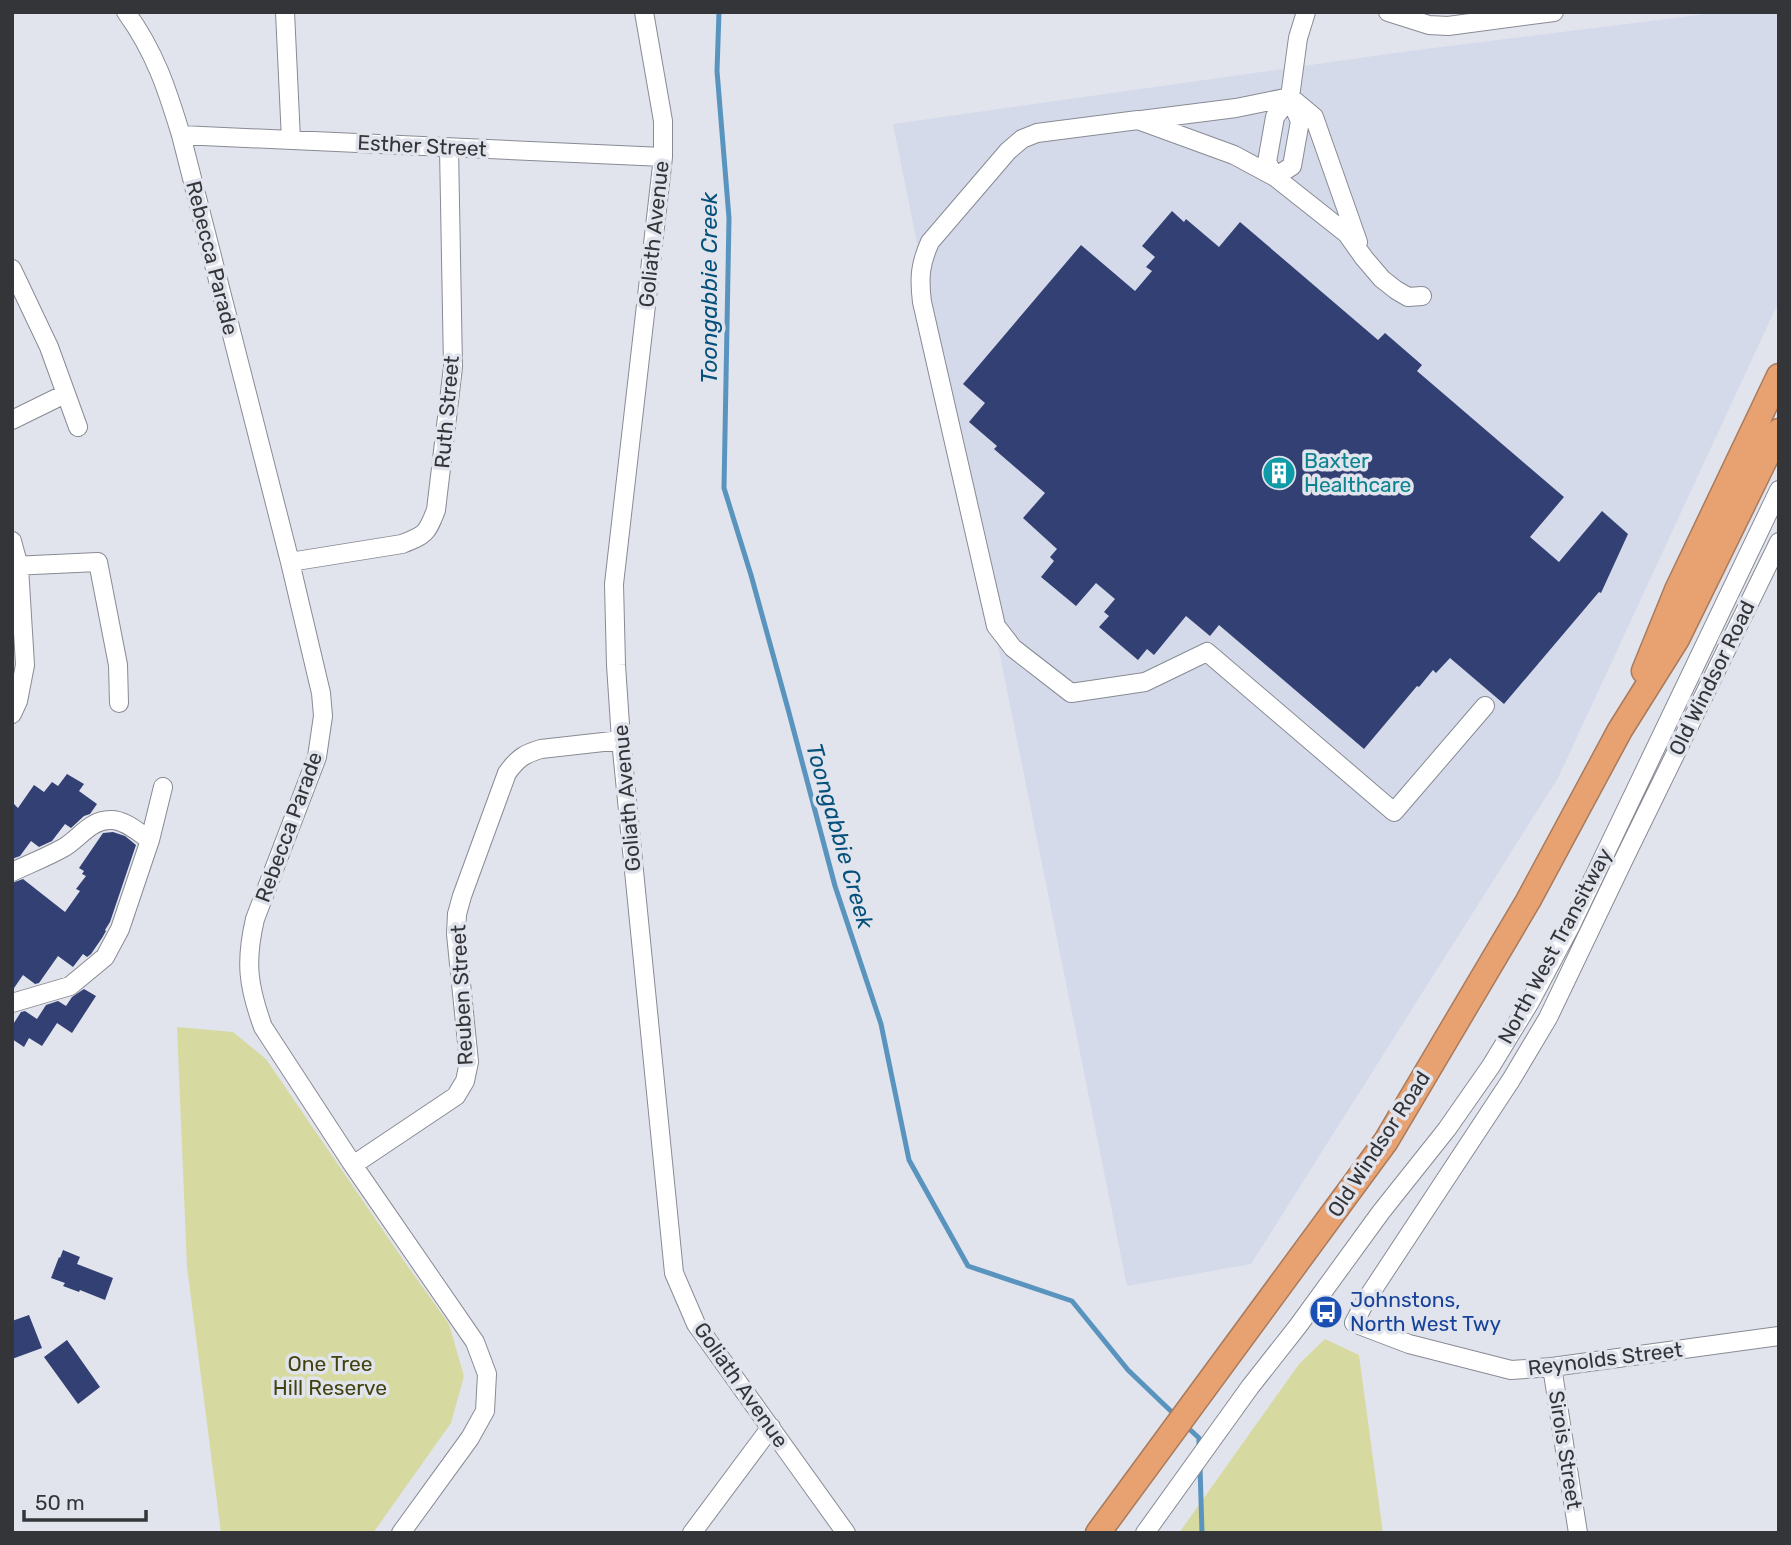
<svg xmlns="http://www.w3.org/2000/svg" width="1791" height="1545" font-family="Rubik,sans-serif">
  <style>
    .built { fill: #d4daea }
    .green { fill: #d7daa0 }
    .lines { fill: none; stroke-linecap: round; stroke-linejoin: round }
    .stream { stroke: #5994bf; stroke-width: 5 }
    .building { fill: #334074 }
    .minor-casing { stroke: #888b94; stroke-width: 20 }
    .highway-casing { stroke: #a97b5c; stroke-width: 27 }
    .minor { stroke: #fff; stroke-width: 18 }
    .highway { stroke: #e8a170; stroke-width: 24 }
    .labels { text-anchor: middle; stroke-width: 7; stroke-linejoin: round; paint-order: stroke }
    .street-label { font-size: 21px; fill: #343538; stroke: #e1e4ed }
    .culture-label { font-size: 21px; fill: #0d838f; stroke: #e1e4ed; text-anchor: start }
    .transit-label { font-size: 21px; fill: #164399; stroke: #e1e4ed; text-anchor: start }
    .park-label { font-size: 21px; fill: #42430e; stroke: #e1e4ed }
    .water-label { font-size: 23px; font-style: italic; fill: #06517b; stroke: #e1e4ed }
  </style>
  <rect width="100%" height="100%" fill="#e1e4ed"/>
  <path class="built" d="M1723,12h56v289l-221,477 -307,486 -124,22 -234,-1162 516,-73z"/>
  <path class="green" d="M177,1027l56,5 33,27 138,202 45,63 15,52 -13,47 -78,110h-152l-34,-266z
    M1325,1339l34,16 24,178h-204l120,-169z"/>
  <g class="lines">
    <path class="stream" d="M719,12l-2,59 12,147 -5,270 27,87 37,134 47,177 46,138 28,136 59,106 104,35 56,69 49,47
      M1186,1426l13,12v11
      M1200,1466l2,67"/>
  </g>
  <path class="building" d="M1172,211l12,11 2,-3 33,28 21,-25 138,118 7,-7 37,32 -5,6 147,126 -34,40 29,25 43,-51 26,23 -27,59 -2,-1 -95,112 -54,-46 -14,15 -3,-3 -14,17 -2,-1 -53,63 -145,-124 -9,11 -24,-20 -32,39 -7,-6 -9,11 -39,-33 10,-11 -5,-4 11,-13 -19,-16 -20,23 -35,-29 13,-16 -4,-4 7,-8 -34,-31 22,-25 -51,-44 3,-3 -28,-24 16,-19 -22,-19 118,-139 54,46 17,-20 -6,-4 9,-10 -13,-11z
    M67,774l17,10 -5,7 18,13 -7,10 -6,2 -13,12 -6,-4 -13,17 -13,6 -8,-6 -11,15 -8,3v-57l6,6 16,-23 10,7 8,-10 6,4z
    M113,832l12,4 11,9 -26,77 -5,8 1,1 -4,7 -11,16 -4,3 -4,-3 -10,13 -15,-11 -19,27 -4,1 -12,-9 -11,16v-108l11,-4 42,33 15,-21 -4,-2 10,-13 -4,-2 2,-3 -5,-3 24,-35z
    M84,989l12,7 -24,37 -15,-10 -15,23 -13,-8 -5,9 -12,-8v-13l9,-14 4,-1 12,8 9,-14 12,-4 8,5 6,-9z
    M63,1250l17,7 -3,7 36,14 -8,22 -25,-10 -1,2 -16,-6 2,-3 -14,-5 8,-21 1,1z
    M29,1315l13,33 -30,11v-38z
    M67,1340l33,47 -22,17 -34,-47z"/>
  <g class="lines">
    <defs>
      <path id="minor" d="M126,12c29,40 41,77 55,123l109,427 31,131 2,23 -6,41 -62,162c-10,43 -7,67 8,108l90,138 122,177 12,32 -2,37 -15,27 -69,95
        M285,12l6,128
        M644,12l19,109v36l-49,427 2,81 5,75 53,533 22,51 150,209
        M1388,12l41,13 19,1 106,-14
        M1290,97l24,20 44,125
        M1141,120l95,-12 54,-11
        M181,135l482,22
        M1275,177l-8,-15 8,-45 15,-20 8,-59 8,-26
        M1275,177l17,-11 8,-45 -9,-20
        M12,269l37,78 29,80
        M1422,296l-14,1 -12,-7 -14,-11 -18,-21 -17,-24 -72,-57 -41,-22 -96,-35 -101,13 -15,6 -14,12 -78,91c-10,22 -11,36 -8,60l74,324 17,22 58,45 74,-11 62,-30 187,160 91,-106
        M12,420l53,-26
        M12,541l7,26 6,98 -7,36 -6,13
        M1779,542l-155,317 -76,159 -37,62 -145,220 -12,23 55,21 102,26 41,-3 227,-31
        M290,562l112,-18c23,-9 25,-10 34,-34l17,-143 -4,-219
        M12,566l86,-4 20,103 1,38
        M150,840l13,-53
        M12,872c17,-8 35,-15 51,-24 16,-9 27,-28 47,-28 14,-1 29,13 40,20l-30,89 -15,28 -35,29 -58,17
        M353,1165l103,-69 9,-15 4,-19 -13,-128 1,-20 5,-18 45,-123c11,-15 17,-19 34,-24l80,-9
        M1552,1367l26,166
        M692,1533l79,-106
        M1145,1533l105,-146 48,-61 83,-114 66,-83 44,-63 39,-64 40,-75 209,-437"/>
      <path id="highway" d="M1644,671l33,-81 102,-214
        M1098,1533l288,-392 142,-240 92,-171 57,-91 102,-208"/>
    </defs>
    <use href="#minor" class="minor-casing"/>
    <use href="#highway" class="highway-casing"/>
    <use href="#minor" class="minor"/>
    <use href="#highway" class="highway"/>
  </g>
  <defs>
    <symbol id="building-disc" viewBox="-11 -11 22 22"><circle r="9.5" fill="#0f9aa8" stroke="#e1e4ed"/><path d="M-4-6H4V6H1V3H-1V6H-4ZM-2.5-4.3h1.7v1.8h-1.7ZM.8-4.3h1.7v1.8H.8ZM-2.5-1h1.7V.8h-1.7ZM.8-1h1.7V.8H.8Z" fill="#fff"/></symbol>
    <symbol id="bus-disc" viewBox="-11 -11 22 22"><circle r="9.5" fill="#1a4fb4" stroke="#e1e4ed"/><path d="M-5-6H5V4H4V6H2V4H-2V6H-4V4H-5ZM-3.5-4V0h7V-4ZM-3.5 1.2v1.5H-2V1.2ZM2 1.2v1.5H3.5V1.2Z" fill="#fff"/></symbol>
  </defs>
  <g fill-rule="evenodd">
    <use href="#building-disc" x="1260" y="454" width="38" height="38"/>
    <use href="#bus-disc" x="1307" y="1293" width="38" height="38"/>
  </g>
  <g class="labels">
    <g class="street-label">
      <text transform="translate(422 146) rotate(3)" y="7">Esther Street</text>
      <text transform="translate(654 234) rotate(-84)" y="7">Goliath Avenue</text>
      <text transform="translate(212 258) rotate(76)" y="7">Rebecca Parade</text>
      <text transform="translate(447 412) rotate(-85)" y="7">Ruth Street</text>
      <text transform="translate(1712 678) rotate(-64)" y="7">Old Windsor Road</text>
      <text transform="translate(627 798) rotate(-95)" y="7">Goliath Avenue</text>
      <text transform="translate(289 827) rotate(-70)" y="7">Rebecca Parade</text>
      <text transform="translate(1555 946) rotate(-62)" y="7">North West Transitway</text>
      <text transform="translate(462 995) rotate(-93)" y="7">Reuben Street</text>
      <text transform="translate(1379 1144) rotate(-57)" y="7">Old Windsor Road</text>
      <text transform="translate(1605 1359) rotate(-7)" y="7">Reynolds Street</text>
      <text transform="translate(741 1385) rotate(55)" y="7">Goliath Avenue</text>
      <text transform="translate(1565 1450) rotate(81)" y="7">Sirois Street</text>
    </g>
    <g class="culture-label">
      <text x="1304" y="468">Baxter<tspan x="1304" dy="24">Healthcare</tspan></text>
    </g>
    <g class="transit-label">
      <text x="1350" y="1307">Johnstons,<tspan x="1350" dy="24">North West Twy</tspan></text>
    </g>
    <g class="park-label">
      <text x="330" y="1371">One Tree<tspan x="330" dy="24">Hill Reserve</tspan></text>
    </g>
    <g class="water-label">
      <text transform="translate(709 288) rotate(-90)" y="8">Toongabbie Creek</text>
      <text transform="translate(840 836) rotate(74)" y="8">Toongabbie Creek</text>
    </g>
  </g>
  <rect width="1791" height="1545" fill="none" stroke="#343538" stroke-width="28"/>
  <path d="M24 1510v10h122v-10" fill="none" stroke="#343538" stroke-width="3.5"/>
  <text x="35" y="1510" font-size="21" fill="#343538" stroke="#e1e4ed" stroke-width="5" paint-order="stroke">50 m</text>
</svg>
